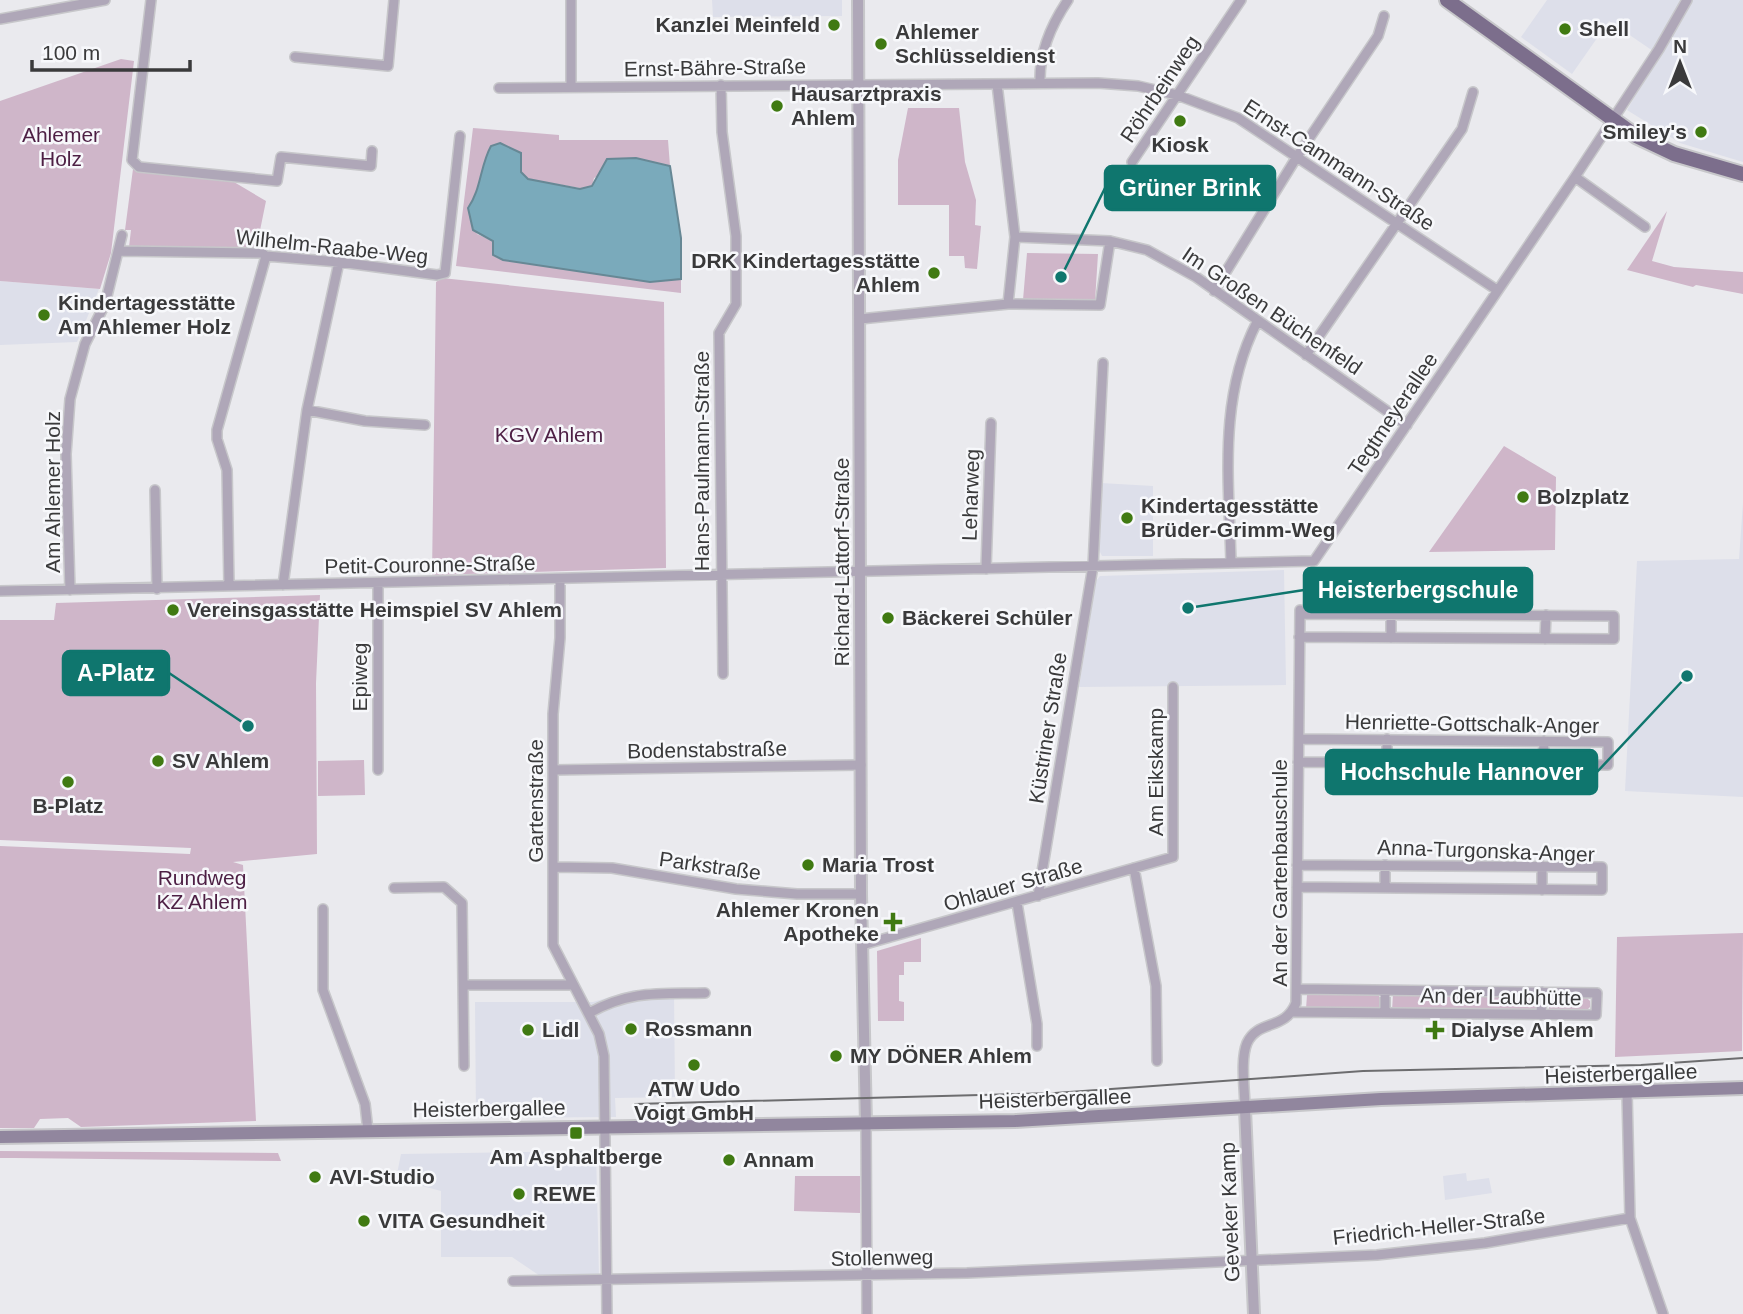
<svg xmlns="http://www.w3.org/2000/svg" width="1743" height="1314" font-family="Arial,sans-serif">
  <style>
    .built { fill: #dddfea }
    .green { fill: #cfb6c9 }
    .water { fill: #7aaabb; stroke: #678895; stroke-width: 2 }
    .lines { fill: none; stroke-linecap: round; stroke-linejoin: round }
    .minor-casing { stroke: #c7c7ca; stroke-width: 12 }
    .tertiary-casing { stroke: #c7c7ca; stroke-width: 14 }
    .secondary-casing { stroke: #c7c7ca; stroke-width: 16 }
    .primary-casing { stroke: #c7c7ca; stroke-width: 18 }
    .minor { stroke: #afa7b8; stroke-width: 9 }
    .tertiary { stroke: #afa7b8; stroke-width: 10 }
    .secondary { stroke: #91869e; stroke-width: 12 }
    .primary { stroke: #7c6e8c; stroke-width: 14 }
    .tram { stroke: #6d6d6f; stroke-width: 2 }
    .poi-dot { fill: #407a12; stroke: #f7f8fb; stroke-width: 2.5 }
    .labels { text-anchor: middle; stroke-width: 5; stroke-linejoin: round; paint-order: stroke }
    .poi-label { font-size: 21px; font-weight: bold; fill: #3a3a3b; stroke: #f7f8fb; text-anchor: start }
    .street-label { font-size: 21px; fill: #3a3a3b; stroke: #f7f8fb }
    .park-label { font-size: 21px; fill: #4d1f44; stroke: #f7f8fb }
    .leader { fill: none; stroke: #0f766e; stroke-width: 2.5 }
    .callout-dot { fill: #0f766e; stroke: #f7f8fb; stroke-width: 2.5 }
    .callout { fill: #0f766e; stroke: #0f766e; stroke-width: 2.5 }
    .callout-label { font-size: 23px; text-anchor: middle; font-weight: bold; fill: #fff }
  </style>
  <rect width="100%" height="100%" fill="#eaeaee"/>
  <path class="built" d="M712,0h130v16l-129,1z
    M1547,0h140l-31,53 -47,-32 -37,53 -51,-37z
    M1691,0h52v162l-63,-19 -53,-33z
    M0,281l99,8 -22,53 -77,3z
    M1101,483l52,3v70h-51l-3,-6z
    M1743,503v294l-118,-6 12,-230 102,-2z
    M1284,570l2,115 -207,2 17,-106 4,-5z
    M633,990l41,1 1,106 -60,1 1,19 -140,1 -1,-116h118z
    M596,1151l3,125 -56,2 -31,-21h-71v-66l-45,-12 5,-25z
    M1466,1173l1,8 22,-3 3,15 -47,7 -2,-24z"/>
  <path class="green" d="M121,59l13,2 -23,192 -11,36 -100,-8v-180z
    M908,108h51l6,54 11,38 -1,25 6,1 -4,43 -12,-1 -1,-12h-15v-51h-51v-45z
    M473,128l86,7v5h109l2,26 -34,-8 -42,20 -2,9 -7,2 -57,-10 -7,-7v-6l-40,8 -5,24 -8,10 9,26 16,7v14l5,3 152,24 31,-3v14l-225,-27z
    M133,169l101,13 32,19 -10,49 -127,-3 2,-17h-6z
    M1667,211l-15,50 22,6 69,5v22l-47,-9 -3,2 -66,-17z
    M1027,253l71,1 -3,47 -72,-1z
    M442,278l222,24 2,266 -234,7 4,-293z
    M1504,446l52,31 -1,73 -126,2z
    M320,595l-4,88 1,171 -84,8 10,3 13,256 -175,6 -13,-9 -28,1 -6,9h-34v-282l190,8 1,-6 -191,-8v-220h54l2,-17z
    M364,760l1,35 -47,1v-35z
    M1743,933l-1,118 -127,6 2,-120z
    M921,938v24h-17v13h-5v26l5,1v19h-26l-1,-70z
    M1310,994h69l2,15h-75l1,-14z
    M1393,994l143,1 2,14 -146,2z
    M1549,995l36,1 5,5v6l-5,5h-36z
    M0,1151l278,2 3,8 -266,-3h-15z
    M795,1176h65v37l-66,-2z"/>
  <path class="water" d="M500,143l21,10v19l7,7 52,10 12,-3 15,-27 29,-1 34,8 11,72v41l-31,3 -147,-22 -10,-5v-14l-20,-11 -5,-22c13,-18 12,-42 23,-62z"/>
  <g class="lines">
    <defs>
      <path id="minor" d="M151,0l-19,160 7,7 138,14 4,-24 90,9 1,-15
        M571,0v87
        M0,19l105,-19
        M295,57l93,9 6,-66
        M1040,83c-1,-31 11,-58 28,-83
        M997,84l18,153
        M721,85l1,47 14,104v68l-17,29 4,341
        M499,88l599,-5 40,3 39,9 61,23 259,172
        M1132,162l109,-162
        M1575,177l70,50
        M119,251l143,2 4,3 73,6 98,13 8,-2 15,-137
        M1214,291l84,-136 80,-119 6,-20
        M1008,304l92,1 10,-64
        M860,319l148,-15 7,-67 95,4 37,9 49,27 211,148
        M1306,355l156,-226 11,-37
        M307,410l58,11 60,4
        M155,490l2,99
        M1231,563c-2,-83 -13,-165 26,-241
        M986,569l5,-146
        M560,580v58l-7,76v231l46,89 5,22 3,258
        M378,583v187
        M283,585l24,-175 32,-148
        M229,586l-2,-116 -10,-31v-9l49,-174
        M70,590l-4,-136 4,-55 15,-55 20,-40 17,-69
        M0,591l1314,-30 261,-384 84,-128 28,-49
        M1391,614v24
        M1299,637l315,2v-23l-314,-2
        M1545,639l1,-24
        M1387,739v23
        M1298,762l310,3v-23l-309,-3
        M1543,764l1,-23
        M553,770l308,-5
        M1297,865l305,2v23l-305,-3
        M553,867l59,1 124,21 61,5h64
        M1134,868l22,118 1,75
        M394,888l50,-1 18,16 2,163
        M1385,888v-23
        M1542,890v-24
        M1038,896l55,-330 10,-203
        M1017,903l20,121v22
        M323,909v81l42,114 3,27
        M862,945l311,-88v-170
        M464,985h107
        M1385,991v22
        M1293,1012l303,3 1,-22 -300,-4
        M589,1013c42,-23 70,-19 116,-20
        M1541,1015l1,-23
        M1627,1093l3,125 33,96
        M1245,1109c0,-19 -5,-49 2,-66 11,-24 38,-12 49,-40l4,-393
        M866,1124l1,190
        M513,1281l454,-8 410,-18 108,-12 145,-25"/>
      <path id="tertiary" d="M858,0l3,894 5,230
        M1245,1109l9,205"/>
      <path id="secondary" d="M0,1137l1015,-16 366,-22 362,-11"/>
      <path id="primary" d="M1447,0l189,136 38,18 69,20"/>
    </defs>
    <use href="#minor" class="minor-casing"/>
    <use href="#tertiary" class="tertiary-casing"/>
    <use href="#secondary" class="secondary-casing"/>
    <use href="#primary" class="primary-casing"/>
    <use href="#minor" class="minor"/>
    <use href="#tertiary" class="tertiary"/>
    <use href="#secondary" class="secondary"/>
    <use href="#primary" class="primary"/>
    <path class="tram" d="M635,1104l420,-11 308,-22 278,-6 102,-7"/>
  </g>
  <g class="poi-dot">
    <circle cx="834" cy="25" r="7"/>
    <circle cx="1565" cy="29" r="7"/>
    <circle cx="881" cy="44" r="7"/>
    <circle cx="777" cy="106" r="7"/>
    <circle cx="1180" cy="121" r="7"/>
    <circle cx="1701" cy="132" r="7"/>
    <circle cx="934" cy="273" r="7"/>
    <circle cx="44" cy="315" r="7"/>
    <circle cx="1523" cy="497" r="7"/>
    <circle cx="1127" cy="518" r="7"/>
    <circle cx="173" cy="610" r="7"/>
    <circle cx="888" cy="618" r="7"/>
    <circle cx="158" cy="761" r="7"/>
    <circle cx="68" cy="782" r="7"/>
    <circle cx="808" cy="865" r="7"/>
    <path d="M889.5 911.5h7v7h7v7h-7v7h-7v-7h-7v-7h7z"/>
    <circle cx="631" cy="1029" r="7"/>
    <circle cx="528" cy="1030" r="7"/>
    <path d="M1431.5 1019.5h7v7h7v7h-7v7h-7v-7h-7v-7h7z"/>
    <circle cx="836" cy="1056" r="7"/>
    <circle cx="694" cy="1065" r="7"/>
    <rect x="569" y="1126" width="14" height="14" rx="3.5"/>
    <circle cx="729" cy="1160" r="7"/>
    <circle cx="315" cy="1177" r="7"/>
    <circle cx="519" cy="1194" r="7"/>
    <circle cx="364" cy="1221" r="7"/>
  </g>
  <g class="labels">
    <g class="poi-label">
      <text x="820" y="32" text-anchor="end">Kanzlei Meinfeld</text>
      <text x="1579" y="36">Shell</text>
      <text x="895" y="39">Ahlemer<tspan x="895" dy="24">Schlüsseldienst</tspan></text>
      <text x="791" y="101">Hausarztpraxis<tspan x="791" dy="24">Ahlem</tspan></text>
      <text x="1687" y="139" text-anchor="end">Smiley's</text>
      <text x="1180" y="152" text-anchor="middle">Kiosk</text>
      <text x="920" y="268" text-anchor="end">DRK Kindertagesstätte<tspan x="920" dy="24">Ahlem</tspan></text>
      <text x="58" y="310">Kindertagesstätte<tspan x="58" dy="24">Am Ahlemer Holz</tspan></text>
      <text x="1537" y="504">Bolzplatz</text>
      <text x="1141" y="513">Kindertagesstätte<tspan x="1141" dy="24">Brüder-Grimm-Weg</tspan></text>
      <text x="187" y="617">Vereinsgasstätte Heimspiel SV Ahlem</text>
      <text x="902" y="625">Bäckerei Schüler</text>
      <text x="172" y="768">SV Ahlem</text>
      <text x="68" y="813" text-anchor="middle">B-Platz</text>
      <text x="822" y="872">Maria Trost</text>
      <text x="879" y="917" text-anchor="end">Ahlemer Kronen<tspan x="879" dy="24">Apotheke</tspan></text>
      <text x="645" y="1036">Rossmann</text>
      <text x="542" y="1037">Lidl</text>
      <text x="1451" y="1037">Dialyse Ahlem</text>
      <text x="850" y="1063">MY DÖNER Ahlem</text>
      <text x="694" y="1096" text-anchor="middle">ATW Udo<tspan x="694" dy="24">Voigt GmbH</tspan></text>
      <text x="576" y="1164" text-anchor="middle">Am Asphaltberge</text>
      <text x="743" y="1167">Annam</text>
      <text x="329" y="1184">AVI-Studio</text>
      <text x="533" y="1201">REWE</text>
      <text x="378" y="1228">VITA Gesundheit</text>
    </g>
    <g class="street-label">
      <text transform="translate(715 68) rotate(-1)" y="7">Ernst-Bähre-Straße</text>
      <text transform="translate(1160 89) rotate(-56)" y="7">Röhrbeinweg</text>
      <text transform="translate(1339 165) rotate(33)" y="7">Ernst-Cammann-Straße</text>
      <text transform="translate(332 247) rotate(6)" y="7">Wilhelm-Raabe-Weg</text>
      <text transform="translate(1272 311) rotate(34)" y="7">Im Großen Büchenfeld</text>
      <text transform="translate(1393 414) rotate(-56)" y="7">Tegtmeyerallee</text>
      <text transform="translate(702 461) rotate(-90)" y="7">Hans-Paulmann-Straße</text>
      <text transform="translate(53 492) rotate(-90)" y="7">Am Ahlemer Holz</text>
      <text transform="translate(971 495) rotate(-88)" y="7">Leharweg</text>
      <text transform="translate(842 562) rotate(-90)" y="7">Richard-Lattorf-Straße</text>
      <text transform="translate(430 565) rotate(-1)" y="7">Petit-Couronne-Straße</text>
      <text transform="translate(360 677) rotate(-90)" y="7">Epiweg</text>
      <text transform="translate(1472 724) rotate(1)" y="7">Henriette-Gottschalk-Anger</text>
      <text transform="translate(1048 728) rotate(-81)" y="7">Küstriner Straße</text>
      <text transform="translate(707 750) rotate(-1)" y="7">Bodenstabstraße</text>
      <text transform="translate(1156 772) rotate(-90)" y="7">Am Eikskamp</text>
      <text transform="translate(536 801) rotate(-90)" y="7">Gartenstraße</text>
      <text transform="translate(1486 851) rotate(2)" y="7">Anna-Turgonska-Anger</text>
      <text transform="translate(710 866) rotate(8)" y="7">Parkstraße</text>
      <text transform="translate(1280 873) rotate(-90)" y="7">An der Gartenbauschule</text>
      <text transform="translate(1013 885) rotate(-16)" y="7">Ohlauer Straße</text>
      <text transform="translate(1501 997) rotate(1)" y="7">An der Laubhütte</text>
      <text transform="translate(1621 1074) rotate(-2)" y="7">Heisterbergallee</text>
      <text transform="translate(1055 1099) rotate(-2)" y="7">Heisterbergallee</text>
      <text transform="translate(489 1109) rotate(-1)" y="7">Heisterbergallee</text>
      <text transform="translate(1230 1212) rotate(-92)" y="7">Geveker Kamp</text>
      <text transform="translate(1439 1227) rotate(-6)" y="7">Friedrich-Heller-Straße</text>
      <text transform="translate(882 1258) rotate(-1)" y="7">Stollenweg</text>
    </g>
    <g class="park-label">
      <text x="61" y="142">Ahlemer<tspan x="61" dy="24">Holz</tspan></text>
      <text x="549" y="442">KGV Ahlem</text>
      <text x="202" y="885">Rundweg<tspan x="202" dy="24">KZ Ahlem</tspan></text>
    </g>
  </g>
  <path class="leader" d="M1061 277L1105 188M1188 608L1304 590M248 726L169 673M1687 676L1597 772"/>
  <g class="callout-dot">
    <circle cx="1061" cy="277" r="7"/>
    <circle cx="1188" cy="608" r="7"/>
    <circle cx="248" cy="726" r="7"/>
    <circle cx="1687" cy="676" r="7"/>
  </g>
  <g class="callout">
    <rect x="1105" y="166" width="170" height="44" rx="7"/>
    <rect x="1304" y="568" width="228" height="44" rx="7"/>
    <rect x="63" y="651" width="106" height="44" rx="7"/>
    <rect x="1326" y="750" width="271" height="44" rx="7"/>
  </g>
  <g class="callout-label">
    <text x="1190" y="196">Grüner Brink</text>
    <text x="1418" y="598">Heisterbergschule</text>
    <text x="116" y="681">A-Platz</text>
    <text x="1462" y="780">Hochschule Hannover</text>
  </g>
  <g transform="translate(1680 63)" stroke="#f7f8fb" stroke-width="5" paint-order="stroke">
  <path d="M0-5L12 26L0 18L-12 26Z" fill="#3a3a3b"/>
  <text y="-10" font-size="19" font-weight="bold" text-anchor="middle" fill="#3a3a3b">N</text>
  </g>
  <path d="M32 60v10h158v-10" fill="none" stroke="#3a3a3b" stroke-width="3.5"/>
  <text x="42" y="60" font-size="21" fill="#3a3a3b" stroke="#f7f8fb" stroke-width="5" paint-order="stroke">100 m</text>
</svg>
